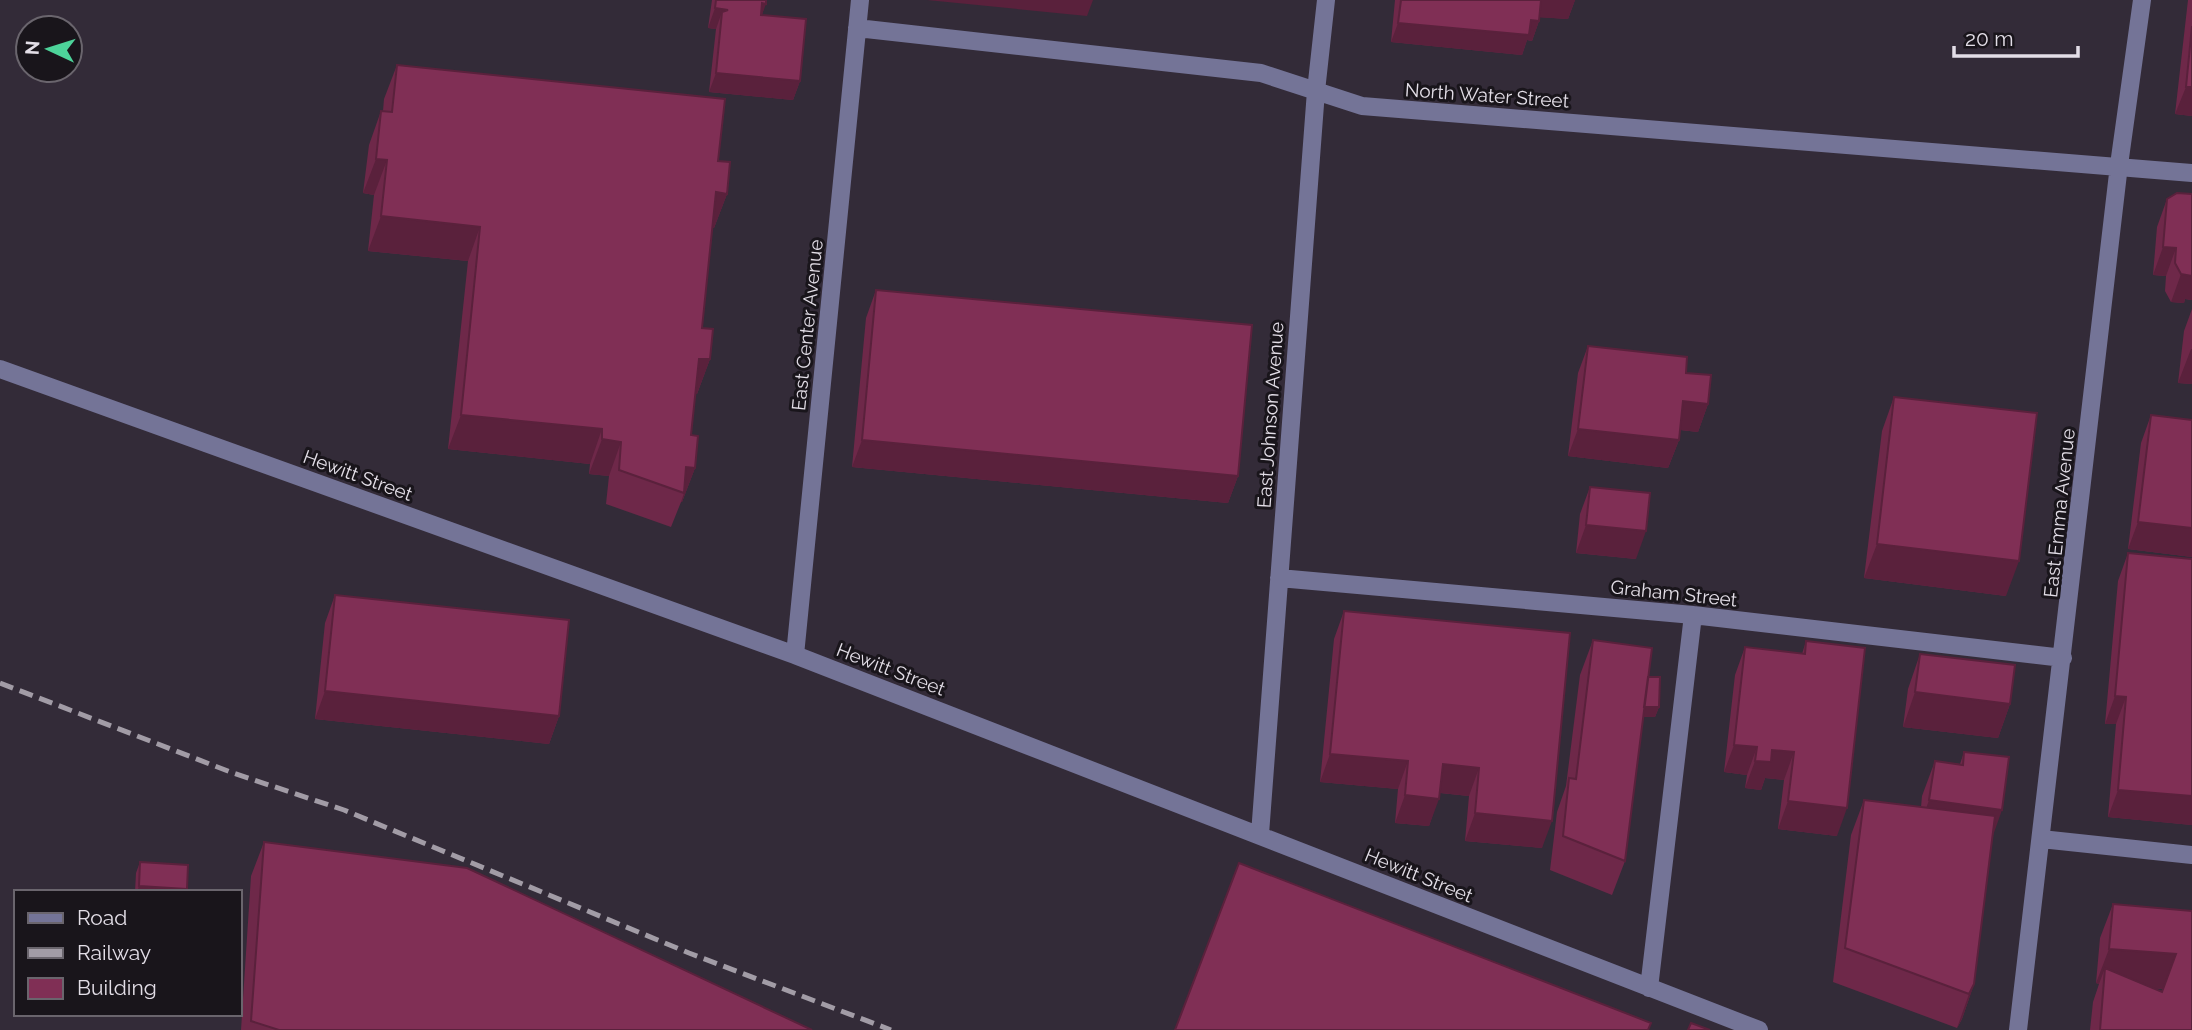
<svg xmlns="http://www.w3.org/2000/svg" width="2192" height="1030" font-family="Raleway,sans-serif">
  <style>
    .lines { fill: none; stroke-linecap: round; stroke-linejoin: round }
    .minor { stroke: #747497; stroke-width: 18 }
    .rail { stroke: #a29ca6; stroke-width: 5; stroke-dasharray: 14 7; stroke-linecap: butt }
    .wall { fill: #6e2849; fill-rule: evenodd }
    .shaded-wall { fill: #5a213c }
    .building { fill: #802f55; stroke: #5a213c; stroke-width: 2 }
    .labels { text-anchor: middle; stroke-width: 6; stroke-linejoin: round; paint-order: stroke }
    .street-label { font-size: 19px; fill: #e3dee7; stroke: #19151b }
  </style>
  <rect width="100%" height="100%" fill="#332b38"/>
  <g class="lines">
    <path class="minor" d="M857,28l404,45 101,33 830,67
      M0,369l795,286 964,375
      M1279,578l414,37 370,43
      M795,655l65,-655
      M1260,834l56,-743 10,-91
      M2041,839l151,16
      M1649,988l44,-373
      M2018,1030l101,-865 23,-165"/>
    <path class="rail" d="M0,683l233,90 111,37 345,143 202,77"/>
  </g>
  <path class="wall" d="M712,0h54l-4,15 38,66 -7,19 -84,-8 7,-63 -8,-1z
    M1395,0h180l-7,19 -29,-2v4l-7,20 -5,-1 -5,15 -131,-13z
    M2188,0h4v116l-17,-2z
    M397,65l321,96 9,33 -13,34h-2l-10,100 8,31 -13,35 -2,-1 -4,42 4,33 -13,34h-1l-10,25 -65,-23 3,-28 -20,-2 1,-10 -142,-15 20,-188 -100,-10 6,-56 -11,-2 6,-48 12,-34h2l1,-12z
    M2192,194v106l-7,-1 -1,4 -13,-1 -6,-11 1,-15 -13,-1 4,-48 10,-28z
    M876,290l362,186 -10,27 -376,-36 14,-149z
    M2192,309v75l-14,-1 6,-52z
    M1588,346l98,27 22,31 -10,28 -18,-2 -1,10 -11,28 -100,-12 10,-83z
    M1894,397l112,199 -142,-18 18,-147z
    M2151,415l41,5v137l-64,-8 13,-106z
    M1590,487l46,72 -60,-6 4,-39z
    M2128,553l64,272 -84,-8 8,-93h-11l13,-143z
    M335,595l224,121 -10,28 -234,-25 10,-96z
    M1344,611l226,22 -28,215 -77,-7 4,-45 -29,-3 -11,33 -34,-3 3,-34 -78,-7 14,-143z
    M1593,640l55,37 11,30 -4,10h-12l-18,144 -13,34 -62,-25 7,-58 9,-26 14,-111z
    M1806,641l31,195 -59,-7 6,-49 -19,-2 -4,12 -16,-2 2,-13 -23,-3 11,-97 10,-28 57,7z
    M1920,654l90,50 -12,34 -95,-11 5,-38z
    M1964,752l28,85 -18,147 -12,35 -5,9 -124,-46 18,-147 13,-35 57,7 1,-11 13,-35 25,3z
    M264,842l548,188h-571l10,-154z
    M140,862l47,27 -1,3h-51l1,-19z
    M2113,904l79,126h-102l3,-28 6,-18 -3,-1 4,-45zM2151,988l12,1 -1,3z"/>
  <path class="shaded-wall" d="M927,0h166l-6,16z
    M1540,0h35l-7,19 -34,-2z
    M762,3l4,1 -7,19z
    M715,8l13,2 -6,2 -6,17 -8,-1z
    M1531,20l8,1 -7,20 -5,-1 -5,15 -131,-13 7,-19z
    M716,73l84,8 -7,19 -84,-8z
    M2186,87h6v29l-17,-2z
    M376,159l11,1 -13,35 -11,-2z
    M716,192l11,2 -13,34 -11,-1z
    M381,216l99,11 -12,34 -100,-10z
    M2163,247l13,1 -10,28 -13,-1z
    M2181,274l11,2v24l-7,-1 -1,4 -13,-1z
    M2191,349h1v35l-14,-1z
    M699,359h11l-13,35 -11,-1z
    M1683,401l25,3 -10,28 -25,-3z
    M461,415l141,14 -12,35 -142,-15z
    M1578,429l101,11 -11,28 -100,-12z
    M602,439l19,3 -12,34 -20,-2z
    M862,440l376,36 -10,27 -376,-36z
    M686,467l9,1 -13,34h-1l3,-9z
    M2138,522l54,6v29l-64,-8z
    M1586,525l60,6 -10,28 -60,-6z
    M1877,544l142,17 -13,35 -142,-18z
    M325,691l234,25 -10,28 -234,-25z
    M1915,692l95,12 -12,34 -95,-11z
    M2115,696l11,1 -10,27h-11z
    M1644,707h15l-4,10h-15z
    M1734,745l23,2 -10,28 -23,-3z
    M1772,750l22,2 -10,28 -19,-2 -4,12 -16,-2 10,-27z
    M1330,754l78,7 -10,28 -78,-7z
    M1443,764l36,4 -10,28 -37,-4z
    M2118,790l74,6v29l-84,-8z
    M1405,795l34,4 -10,27 -34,-3z
    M1929,800l73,10 -12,34 -73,-9z
    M1788,801l59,7 -10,28 -59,-7z
    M1475,813l77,8 -10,27 -77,-7z
    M139,886l48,3 -1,3h-49z
    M2109,949l67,5 -12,35 -60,-5 1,-16 -6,16 -3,-1z
    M1974,984l-12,35 -5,9 12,-34z"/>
  <path class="building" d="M716,0h50v4l-4,-1 -1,12 45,4 -6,62 -84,-8 6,-61 6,-2 -13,-2z
    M1401,0h140l-2,21 -8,-1 -2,15 -131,-12z
    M2192,26v61h-6z
    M397,65l328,34 -7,62 12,1 -3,32 -11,-2 -14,136 11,1 -3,30h-11l-8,76 7,1 -3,32 -9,-1 -2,26 -65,-23 2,-28 -19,-3v-10l-141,-14 19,-188 -99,-11 6,-56 -11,-1 5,-48 11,1z
    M2177,193l15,1v82l-11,-2 -6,-11 1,-15 -13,-1 4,-48z
    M876,290l376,35 -14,151 -376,-36z
    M1588,346l99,11 -1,16 25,2 -3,29 -25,-3 -4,39 -101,-11z
    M1894,397l143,16 -18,148 -142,-17z
    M2151,415l41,5v108l-54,-6z
    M1590,487l60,6 -4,38 -60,-6z
    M2128,553l64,6v237l-74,-6 8,-93 -11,-1z
    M335,595l234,25 -10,96 -234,-25z
    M1344,611l226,22 -18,188 -77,-8 4,-45 -36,-4 -4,35 -34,-4 3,-34 -78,-7z
    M1593,640l59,8 -27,213 -62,-25 6,-58 7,1z
    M1806,641l59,7 -18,160 -59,-7 6,-49 -22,-2 -1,12 -16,-1 2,-14 -23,-2 11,-98 60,7z
    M1920,654l95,11 -5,39 -95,-12z
    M1648,677h12l-1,30h-15z
    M1964,752l45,5 -7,53 -73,-10 6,-39 28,4z
    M1864,800l131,16 -21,168 -5,10 -124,-46z
    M264,842l203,26 345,162h-533l-28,-9z
    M140,862l48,3 -1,24 -48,-3z
    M1239,863l412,160 -3,7h-473z
    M2113,904l79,7v119h-92l5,-62 57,24 14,-38 -67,-5z
    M1691,1023l19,7h-22z"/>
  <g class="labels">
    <g class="street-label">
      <text transform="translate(1487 95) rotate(4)" y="7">North Water Street</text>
      <text transform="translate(807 325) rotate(-84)" y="7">East Center Avenue</text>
      <text transform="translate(1270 415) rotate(-86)" y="7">East Johnson Avenue</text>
      <text transform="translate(358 475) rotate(20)" y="7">Hewitt Street</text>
      <text transform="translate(2059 513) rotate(-84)" y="7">East Emma Avenue</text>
      <text transform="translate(1674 593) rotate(6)" y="7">Graham Street</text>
      <text transform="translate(891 669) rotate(21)" y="7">Hewitt Street</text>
      <text transform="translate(1419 875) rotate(22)" y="7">Hewitt Street</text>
    </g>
  </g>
  <rect x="14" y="890" width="228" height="126" fill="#19151b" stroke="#6a656d" stroke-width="2"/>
  <rect x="28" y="913" width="35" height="10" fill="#747497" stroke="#6a656d" stroke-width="2"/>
  <text x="77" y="925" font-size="21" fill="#e3dee7">Road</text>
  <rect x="28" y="948" width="35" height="10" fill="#a29ca6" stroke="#6a656d" stroke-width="2"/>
  <text x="77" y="960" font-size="21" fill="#e3dee7">Railway</text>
  <rect x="28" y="978" width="35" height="21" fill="#802f55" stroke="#6a656d" stroke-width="2"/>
  <text x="77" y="995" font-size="21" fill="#e3dee7">Building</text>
  <g transform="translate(49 49) rotate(274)"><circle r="33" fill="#19151b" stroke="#6a656d" stroke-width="2"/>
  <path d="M0-5L12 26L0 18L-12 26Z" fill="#4dd39a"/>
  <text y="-10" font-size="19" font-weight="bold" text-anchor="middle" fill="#e3dee7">N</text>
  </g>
  <path d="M1954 46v10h124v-10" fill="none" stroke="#e3dee7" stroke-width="3.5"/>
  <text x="1965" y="46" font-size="21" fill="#e3dee7" stroke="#19151b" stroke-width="5" paint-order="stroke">20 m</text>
</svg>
